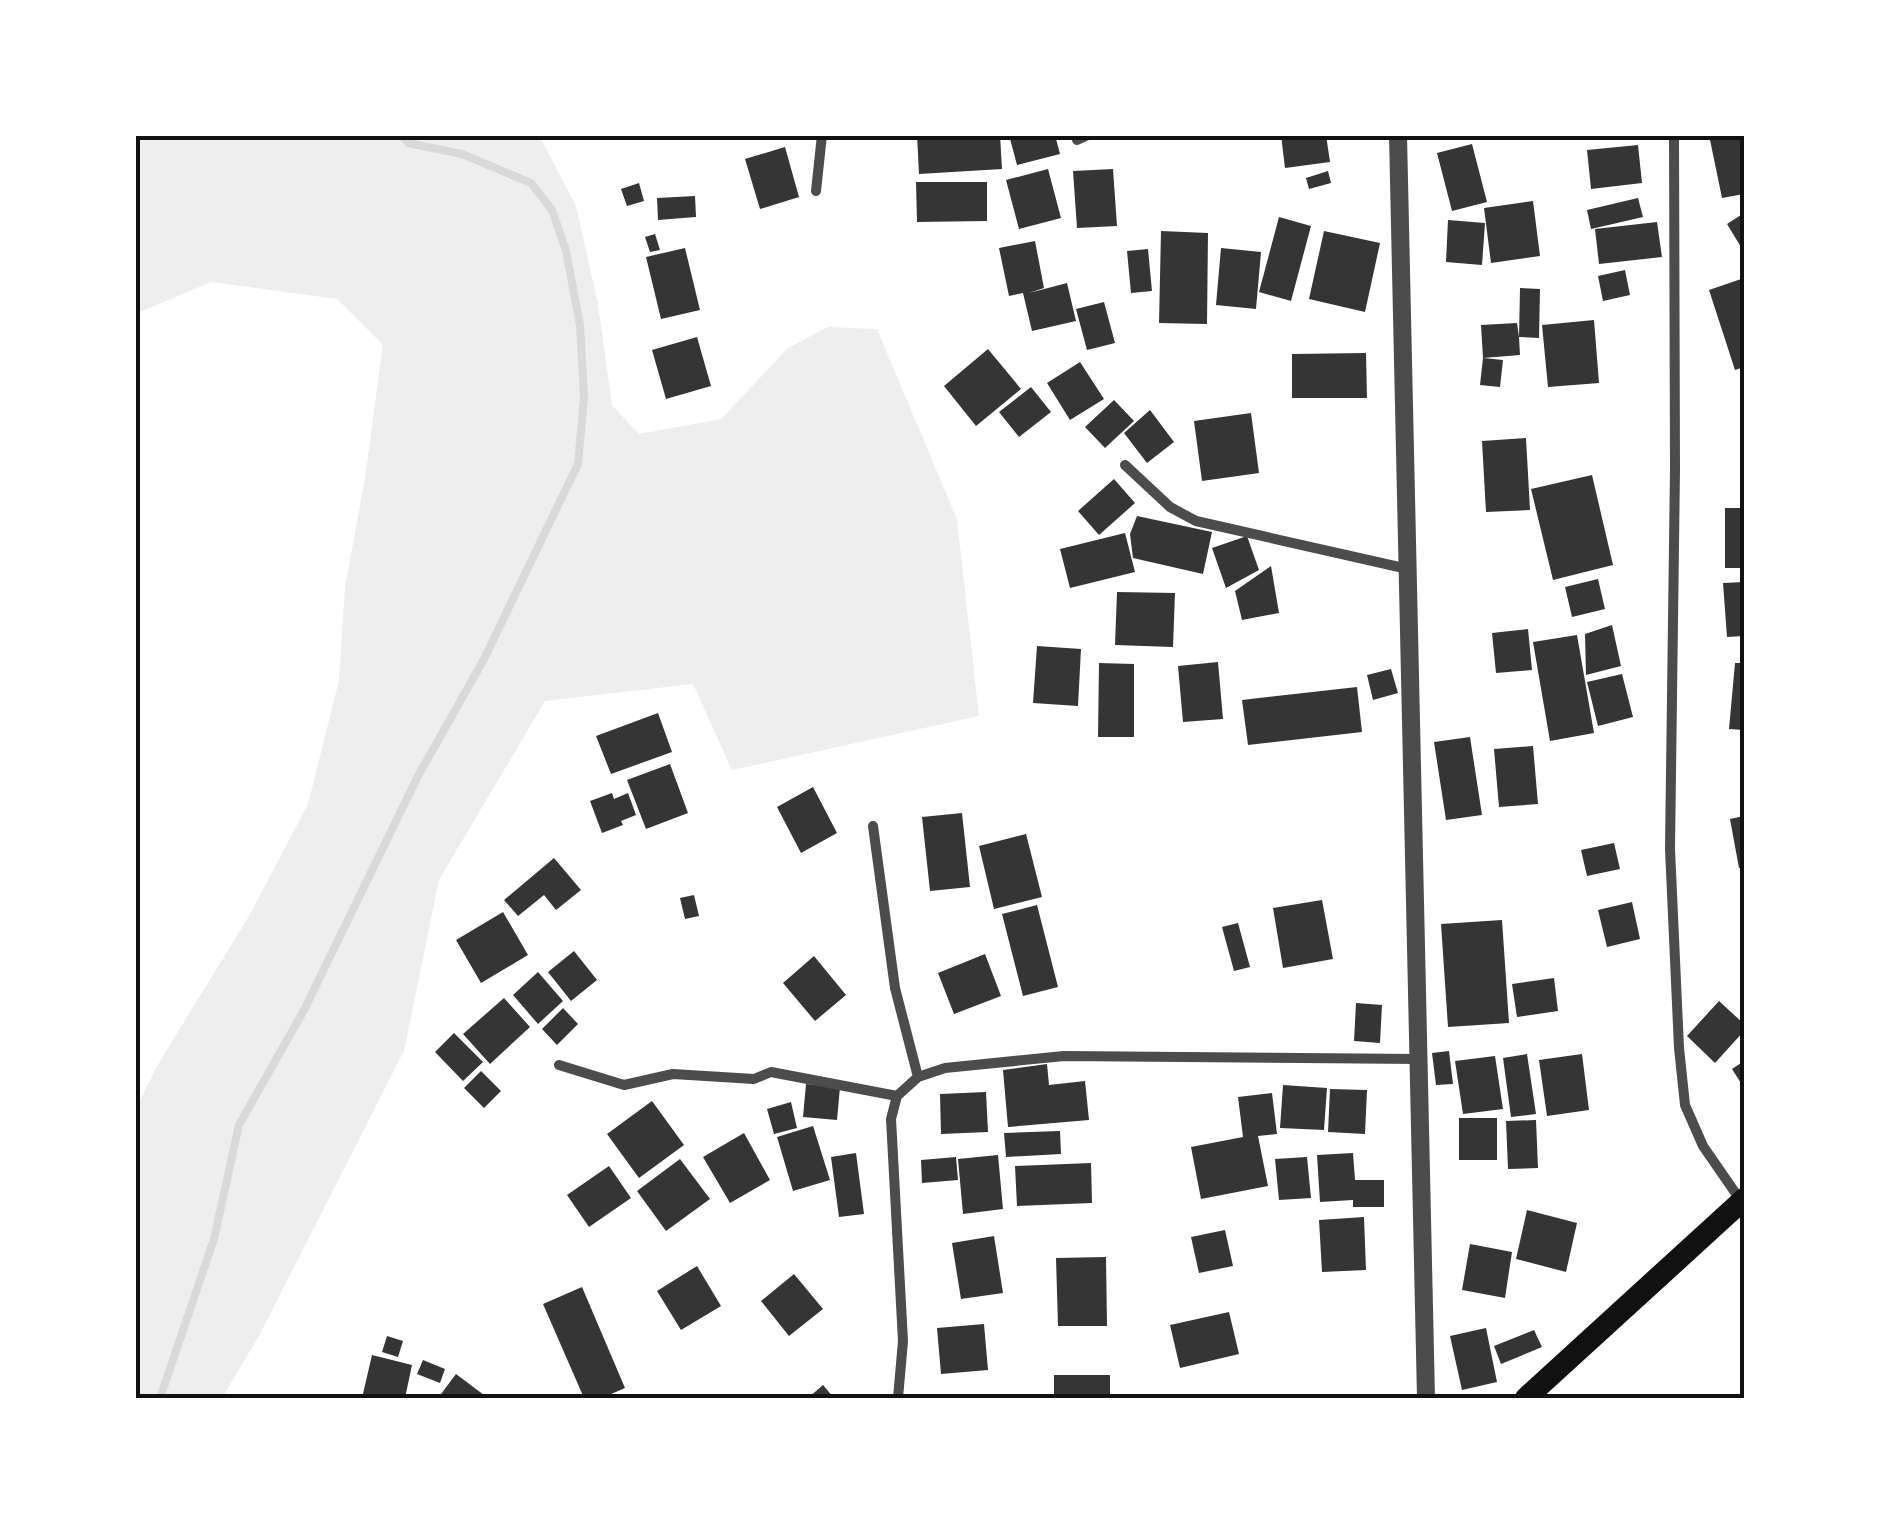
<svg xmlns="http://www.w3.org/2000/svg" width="1879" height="1533" font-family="'Public Sans',sans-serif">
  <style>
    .green { fill: #eee }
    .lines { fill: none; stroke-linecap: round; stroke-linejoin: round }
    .stream { stroke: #d9d9d9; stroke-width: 8 }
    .building { fill: #353535 }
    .minor { stroke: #4c4c4c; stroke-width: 10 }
    .tertiary { stroke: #4c4c4c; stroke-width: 18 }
    .trunk { stroke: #111; stroke-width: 22 }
    .neatline { fill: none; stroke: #111; stroke-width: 4 }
  </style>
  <rect width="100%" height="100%" fill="#fff"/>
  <path class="green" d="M135,135h404l37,71 22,98 14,101 27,29 82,-15 67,-71 40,-21 49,2 80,190 22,197 -247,54 -39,-86 -148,17 -106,179 -35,171 -144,283 -38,64h-87v-288l22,-44 92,-150 59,-112 31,-124 6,-93 20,-109 18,-133 -46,-46 -126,-17 -76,32z"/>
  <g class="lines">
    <path class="stream" d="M160,1398l54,-159 25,-114 65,-115 114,-234 66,-117 94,-195 6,-68 -4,-71 -14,-74 -14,-41 -21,-27 -69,-29 -54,-11 -6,-8"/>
  </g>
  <path class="building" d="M917,135h83l2,34 -83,5z
    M1009,135h46l5,19 -43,11z
    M1281,135h45l4,27 -45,6z
    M1709,135h35v59l-22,4z
    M1472,144l15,58 -35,9 -15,-58z
    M1638,145l4,38 -51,6 -4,-39z
    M785,147l14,50 -39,12 -15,-50z
    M1048,169l13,49 -42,11 -13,-49z
    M1113,169l4,57 -40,2 -4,-57z
    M1328,171l3,12 -22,6 -3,-11z
    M916,182h71v39l-70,1z
    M639,183l5,18 -17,5 -6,-17z
    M695,196l1,21 -38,3 -1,-22z
    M1638,198l5,19 -52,12 -4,-19z
    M1533,201l7,55 -49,7 -7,-55z
    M1744,213v39l-17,-28z
    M1279,217l32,9 -20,75 -32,-9z
    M1448,220l37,3 -3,42 -36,-3z
    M1657,222l5,35 -63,7 -4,-35z
    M1161,231l47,2 -1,91 -48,-1z
    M1324,231l56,12 -15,69 -56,-13z
    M655,234l5,16 -10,2 -5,-15z
    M1035,241l9,47 -15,5 38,-10 9,38 -44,10 -9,-38 -14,3 -10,-48z
    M685,248l15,62 -39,9 -15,-62z
    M1221,248l40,4 -5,57 -40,-4z
    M1148,249l4,42 -21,2 -4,-42z
    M1625,270l5,25 -27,6 -5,-25z
    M1744,278v89l-9,3 -26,-80z
    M1520,288l20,1 -1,49 -20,-1 1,18 -37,3 20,2 -3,27 -20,-2 3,-27 -2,-33 36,-2 2,14z
    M1104,302l11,41 -28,7 -11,-41z
    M1594,320l5,63 -51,4 -6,-62z
    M697,337l14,49 -45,13 -14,-49z
    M988,349l33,40 -45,37 -32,-40z
    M1366,353l1,45h-75v-44z
    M1080,362l24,37 -34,21 -23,-37z
    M1031,387l20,25 -32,25 -20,-25z
    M1114,400l20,21 -29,27 -20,-21z
    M1150,410l24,32 -27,21 -23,-30z
    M1251,413l8,60 -57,8 -8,-60z
    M1526,438l4,72 -44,2 -4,-71z
    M1592,475l21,90 -60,15 -22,-91z
    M1114,479l21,24 -36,32 -21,-24z
    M1725,508h19v60h-19z
    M1137,516l75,16 -9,42 -70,-16 -3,-24z
    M1125,533l10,39 -65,16 -10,-39z
    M1247,536l12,34 -33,18 -14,-40z
    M1271,566l8,47 -37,7 -7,-29z
    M1598,579l7,30 -33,8 -7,-30z
    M1744,582v54l-17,1 -4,-54z
    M1117,592l58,1 -2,54 -58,-2z
    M1612,625l9,41 -35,9 -1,-41z
    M1528,629l4,41 -36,3 -4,-40z
    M1577,635l17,98 -44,8 -17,-99z
    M1037,646l44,3 -3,57 -45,-3z
    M1218,662l5,57 -40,3 -5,-56z
    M1099,663l35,1v73h-36z
    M1735,663h9v67l-15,-1z
    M1391,669l7,24 -25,7 -6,-25z
    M1622,674l11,43 -35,9 -11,-44z
    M1357,687l5,45 -114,13 -6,-45z
    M658,713l14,39 -61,22 -15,-38z
    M1470,737l12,78 -36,5 -12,-78z
    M1533,746l5,58 -39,3 -5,-58z
    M670,764l18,49 -42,16 -19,-49z
    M813,787l24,46 -36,20 -24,-46z
    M612,793l2,6 14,-6 8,22 -15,6 2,4 -21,8 -12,-32z
    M962,813l8,74 -40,4 -8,-74z
    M1744,816v51l-5,1 -9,-49z
    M1026,834l16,63 -48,12 -15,-63z
    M1614,843l6,26 -33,7 -6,-26z
    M554,858l27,32 -25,20 -12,-15 -26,21 -14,-16z
    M694,895l5,21 -14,3 -5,-21z
    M1322,900l11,59 -50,9 -10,-60z
    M1632,902l8,37 -33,8 -9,-37z
    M1037,905l21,82 -35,9 -21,-82z
    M503,912l25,43 -47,28 -25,-43z
    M1502,920l7,103 -61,4 -7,-103z
    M1238,923l12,44 -16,4 -12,-44z
    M574,951l23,29 -26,21 -23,-29z
    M985,954l16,42 -47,18 -16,-41z
    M814,956l32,39 -31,26 -32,-38z
    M538,972l25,29 -25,23 -25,-29z
    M1554,978l4,33 -41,6 -5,-33z
    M504,998l26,29 -40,37 -27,-30z
    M1719,1001l25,23v7l-29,32 -28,-27z
    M1356,1003l26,2 -2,38 -26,-2z
    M563,1008l15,16 -21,21 -15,-16z
    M454,1033l29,29 -20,19 -28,-29z
    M1449,1051l4,33 -17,1 -4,-32z
    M1527,1054l9,60 -25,3 -8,-59z
    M1582,1054l7,56 -42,6 -8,-56z
    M1495,1056l8,53 -40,5 -8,-53z
    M1744,1061v27l-12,-19z
    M1047,1064l2,21 36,-4 4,39 -81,7 -5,-57z
    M481,1071l20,20 -17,17 -20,-20z
    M806,1084l34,3 -3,33 -34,-3z
    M1283,1085l44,3 -3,42 -44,-2z
    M1330,1089l37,1 -2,44 -37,-2z
    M986,1092l2,40 -47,2 -1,-40z
    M1272,1093l5,41 -19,2 10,50 -67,13 -10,-52 52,-10 -5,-40z
    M652,1101l32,44 -45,33 -32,-44z
    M791,1102l6,26 -23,6 -7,-25z
    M1459,1118h38v42h-38z
    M1536,1120l2,48 -30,1 -2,-48z
    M813,1126l17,54 -37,11 -16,-54z
    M1060,1131l1,23 -55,3 -2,-24z
    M744,1133l26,47 -40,23 -27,-46z
    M856,1153l8,61 -25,3 -8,-60z
    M1353,1153l2,27h29v27h-31v-7l-33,2 -3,-47z
    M998,1155l5,54 -40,5 -5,-55z
    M956,1157l2,23 -36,3 -1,-23z
    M1307,1157l4,41 -32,2 -4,-41z
    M680,1159l30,40 -44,32 -29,-40z
    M1091,1163l1,40 -75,3 -2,-40z
    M609,1166l22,32 -42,29 -22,-32z
    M1527,1210l50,13 -11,49 -50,-13z
    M1364,1217l2,53 -44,2 -3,-52z
    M1225,1230l8,36 -34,7 -8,-36z
    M994,1236l9,57 -42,6 -9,-56z
    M1470,1244l42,8 -7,46 -43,-8z
    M1106,1257l1,69h-49l-2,-68z
    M697,1266l24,40 -40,24 -24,-39z
    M794,1274l29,35 -34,27 -28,-35z
    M582,1287l43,101 -23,10h-18l-41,-94z
    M1229,1312l10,42 -59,14 -10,-43z
    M984,1324l4,46 -47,4 -4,-46z
    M1486,1328l11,54 -35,8 -12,-54z
    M1534,1330l8,17 -41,17 -7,-18z
    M387,1336l16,5 -5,16 -16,-5z
    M372,1355l40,10 -7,33h-43z
    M423,1360l22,9 -5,14 -23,-9z
    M456,1374l32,24h-50z
    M1054,1375h56v23h-56z
    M823,1385l11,13h-26z"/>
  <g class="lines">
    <path class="minor" d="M1674,135l1,334 -5,380 9,199 6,57 18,41 38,55
      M1077,140l11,-5
      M816,191l6,-56
      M1125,465l45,42 26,14 212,48
      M873,826l22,162 23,89
      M559,1065l65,20 49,-11 81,5 17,-7 126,24
      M898,1398l5,-57 -12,-222 6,-23 21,-19 27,-9 119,-12 355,3"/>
    <path class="tertiary" d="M1398,135l28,1263"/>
    <path class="trunk" d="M1526,1398l218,-199"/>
  </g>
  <rect width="1879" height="1533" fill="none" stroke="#ffffff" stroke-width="275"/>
  <rect x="138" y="138" width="1604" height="1258" class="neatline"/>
</svg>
